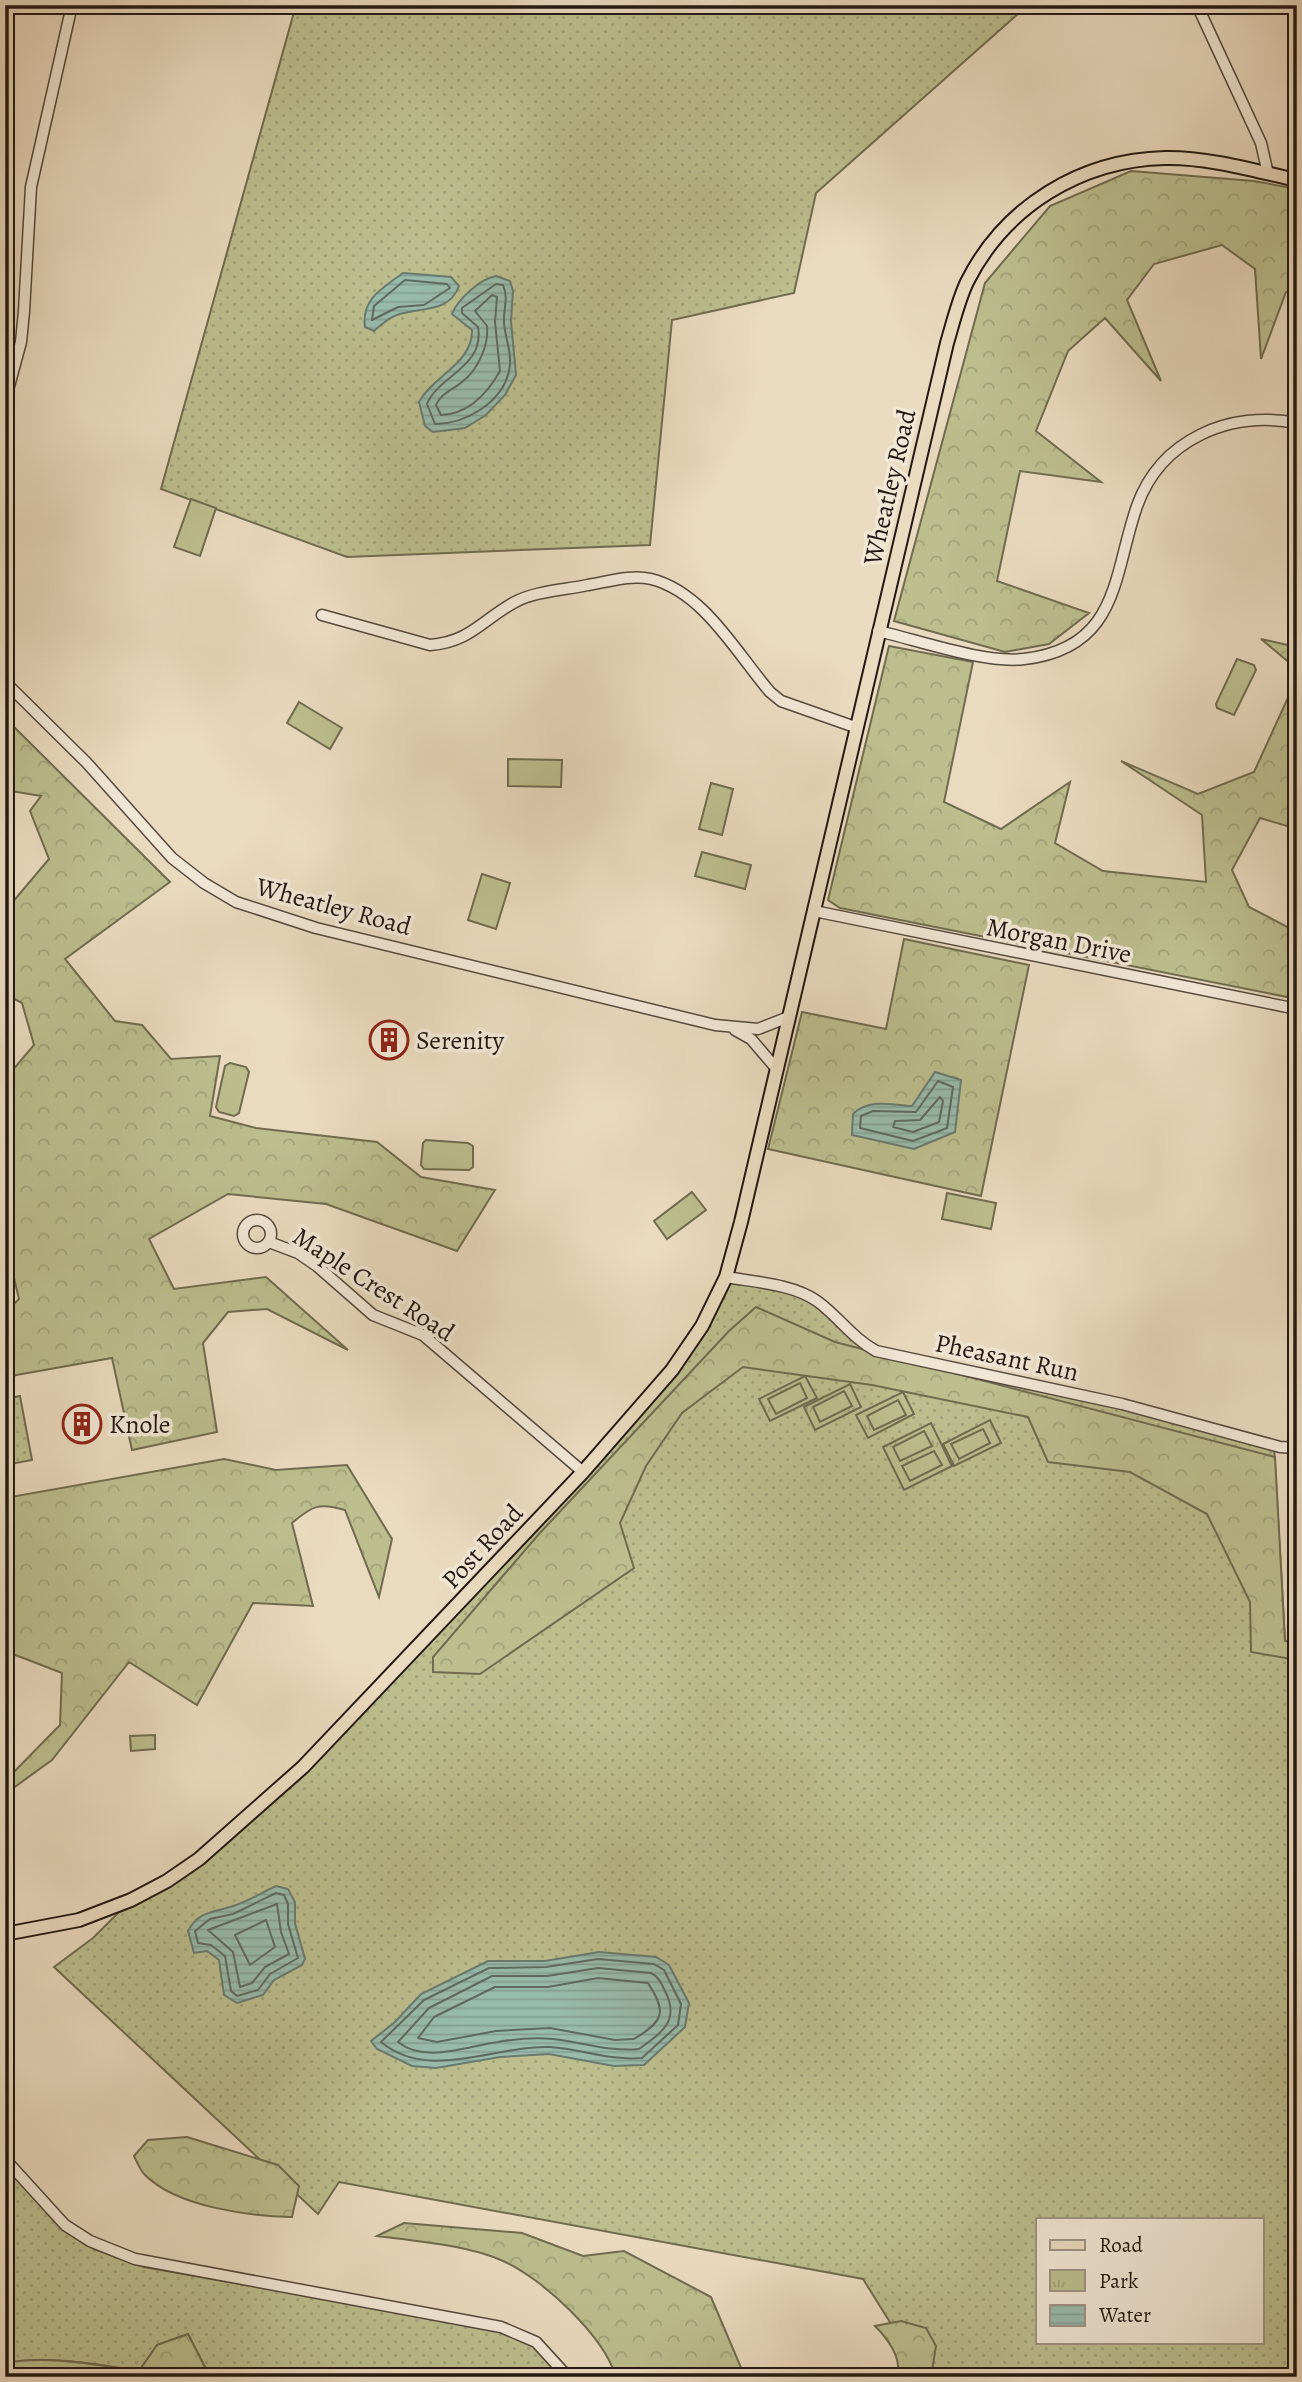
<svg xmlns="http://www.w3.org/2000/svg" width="1302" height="2382" font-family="Alegreya,serif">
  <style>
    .grass { fill: url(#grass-dots); stroke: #706b50; stroke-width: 2; fill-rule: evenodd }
    .forest { fill: url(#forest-crowns); stroke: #706b50; stroke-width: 2 }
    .park { fill: url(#park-tufts); stroke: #706b50; stroke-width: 2 }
    .pitch { fill: #bcbe8e; stroke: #706b50; stroke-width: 2 }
    .water { fill: url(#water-rules); stroke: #697a6f; stroke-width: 2 }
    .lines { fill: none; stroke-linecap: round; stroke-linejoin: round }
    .shore { stroke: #5e6a60; stroke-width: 2 }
    .minor-casing { stroke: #55483e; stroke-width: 13 }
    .major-casing { stroke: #231813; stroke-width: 16 }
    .minor { stroke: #f1e7d5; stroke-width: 10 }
    .major { stroke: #eadabf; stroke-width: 12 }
    .labels { text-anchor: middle; stroke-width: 7; stroke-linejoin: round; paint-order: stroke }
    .street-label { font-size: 26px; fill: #231813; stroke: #f1e7d5 }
    .poi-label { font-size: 26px; fill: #231813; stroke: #f1e7d5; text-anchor: start }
  </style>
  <defs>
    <pattern id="grass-dots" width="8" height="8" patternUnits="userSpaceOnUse" patternTransform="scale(1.75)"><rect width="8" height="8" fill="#bcbe8e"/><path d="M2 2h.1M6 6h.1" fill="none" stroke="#a1a37a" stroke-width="1.8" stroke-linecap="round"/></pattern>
    <pattern id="forest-crowns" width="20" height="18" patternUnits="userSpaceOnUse" patternTransform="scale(1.75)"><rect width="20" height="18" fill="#bcbe8e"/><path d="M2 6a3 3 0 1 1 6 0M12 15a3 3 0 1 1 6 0" fill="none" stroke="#a1a37a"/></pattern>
    <pattern id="park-tufts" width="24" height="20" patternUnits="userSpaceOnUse" patternTransform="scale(1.75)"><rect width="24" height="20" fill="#bcbe8e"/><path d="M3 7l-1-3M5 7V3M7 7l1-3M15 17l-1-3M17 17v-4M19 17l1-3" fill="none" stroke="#a1a37a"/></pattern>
    <pattern id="water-rules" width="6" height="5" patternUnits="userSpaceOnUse" patternTransform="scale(1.75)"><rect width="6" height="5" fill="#98bbac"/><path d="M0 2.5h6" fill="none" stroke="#83a093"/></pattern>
  </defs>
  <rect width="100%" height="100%" fill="#eadabf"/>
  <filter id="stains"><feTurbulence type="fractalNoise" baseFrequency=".00286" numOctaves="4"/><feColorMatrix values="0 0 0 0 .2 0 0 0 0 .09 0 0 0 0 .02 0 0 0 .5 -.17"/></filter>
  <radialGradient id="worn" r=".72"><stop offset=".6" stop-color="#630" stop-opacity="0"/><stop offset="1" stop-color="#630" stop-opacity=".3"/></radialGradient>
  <path class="grass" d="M296,5h732l-212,188 -22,100 -122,27 -22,225 -303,12 -186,-68z
    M726,1277l87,21 48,45 261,61 152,42 11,195 12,2v734h-392l6,-21 -48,-77 -524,-97 -21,32 -264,-247 39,-29 38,-38 36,-19 136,-114 369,-397zM1038,2219h224v123h-224z
    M20,1396l12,64 -27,5v-66z
    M5,2165l58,65 31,19 50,18 353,62 36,15 30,33h-353l-22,-43 -31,11 -18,26c-43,-7 -90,-16 -134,-8z"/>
  <path class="forest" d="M1131,171l123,10 43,8v102l-11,1 -25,67 -6,-90 -33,-24 -68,19 -27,36 34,81 -56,-63 -37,33 -32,80 65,51 -81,-11 -23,110 92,32 -40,31 -44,8 -111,-31 91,-338 65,-77z
    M1261,639l36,8v22z
    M889,646l84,16 -29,140 57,27 69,-47 -15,61 48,28 103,11 -4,-67 -81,-54 77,33 56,-22 43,-94v151l-37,-11 -28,52 17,37 48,25v67l-457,-91 -12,-8z
    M5,718l165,164 -105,77 50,62 27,4 29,34 49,-3 -10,60 46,12 121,14 44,35 74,13 -38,61 -131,-47 -98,-10 -79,45 25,50 92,-12 82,73 -81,-41 -39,3 -25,31 14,89 -85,18 -20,-92 -107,19v-64l14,-14 -14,-59v-161l29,-34 -12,-42 -17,-9v-83l44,-52 -19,-48 11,-15 -36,-6z
    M904,939l125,26 -48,231 -213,-47 34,-137 84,17z
    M756,1307l79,35 440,115 10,184 12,2v17l-46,-8 -1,-50 -43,-88 -77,-42 -82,-10 -20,-45 -156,-32 -129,-18 -61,46 -36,53 -26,57 14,45 -154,106 -47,-2v-15l106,-123 190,-203z
    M224,1459l52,11 71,-5 45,74 -13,58 -34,-87c-26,-8 -33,-4 -53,13l21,83 -60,-3 -56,102 -68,-43 -77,98 -47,34v-13l55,-56 2,-52 -57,-22v-153z
    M187,2137l91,28 21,21 -7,31c-43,-1 -115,-10 -147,-42 -5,-5 -8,-13 -11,-19l14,-16z
    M404,2223l118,10 61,23 41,-5 87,46 34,80h-129c-12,-41 -74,-99 -113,-116 -36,-16 -87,-20 -126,-25z
    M901,2321l25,7 10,18 -5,31h-35c8,-17 -9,-39 -21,-51z
    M188,2334l22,43h-205v-14c44,-8 90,2 134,8l18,-26z"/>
  <path class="park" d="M805,1376l12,22 -47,23 -11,-22z
    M850,1384l11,23 -46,23 -11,-23z
    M903,1392l11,22 -46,24 -12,-23z
    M990,1420l11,23 -47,23 -11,-22z
    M931,1423l21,43 -48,24 -21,-43z"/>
  <path class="pitch" d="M191,499l25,9 -16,48 -26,-9z
    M1237,659l17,6 2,5 -22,45 -17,-7 -1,-4z
    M299,702l43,26 -12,21 -43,-26z
    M508,759l54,1 -1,27 -53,-1z
    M711,783l22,6 -11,46 -23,-6z
    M702,852l49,13 -6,24 -50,-13z
    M482,874l28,9 -14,46 -28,-9z
    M230,1063l16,4 3,5 -10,41 -5,3 -15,-4 -3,-5 9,-41z
    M426,1140l42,3 5,3v21l-4,3 -45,-1 -3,-4 2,-22z
    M692,1192l14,18 -39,29 -13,-18z
    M947,1193l49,10 -5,26 -49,-10z
    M800,1383l7,15 -31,16 -8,-15z
    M844,1391l8,15 -32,16 -7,-15z
    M898,1400l8,15 -32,15 -7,-14z
    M983,1429l7,14 -31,16 -8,-15z
    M924,1431l8,15 -32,15 -7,-14z
    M934,1451l8,14 -32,16 -8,-15z
    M155,1735v14l-24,2 -1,-15z"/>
  <path class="water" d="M403,273l48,4 8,9c-10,28 -41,21 -62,29 -9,3 -16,10 -23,16l-9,-4c-4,-28 18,-39 38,-54z
    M496,276l14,5 3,10 -2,30 5,54 -11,20 -19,20 -21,13 -32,4 -8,-6 -6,-24c14,-26 54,-39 53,-72l-20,-16c6,-15 28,-35 44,-38z
    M935,1072l26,8 -6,52 -41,17 -62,-14 1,-21c15,-16 40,-9 59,-8z
    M276,1886l12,3 7,13v21l10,36 -3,6 -28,15 -11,15 -26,8 -13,-8 -5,-35 -12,-9 -13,2 -6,-22c10,-19 23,-18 42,-24 15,-4 31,-14 46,-21z
    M599,1952l57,5 13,8 20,38 -4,24 -41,38 -30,1 -65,-12 -49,3 -64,11 -24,-2 -35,-17 -6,-8 24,-19 26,-28 67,-33h57z"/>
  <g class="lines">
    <path class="shore" d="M405,280l42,4 3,4 -26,17 -26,2 -26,13 2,-14z
      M496,284l7,1c6,13 0,25 1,38 1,15 9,32 5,48 -7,32 -44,53 -74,53l-8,-20c11,-28 58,-37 51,-77l-16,-14v-5z
      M492,295l5,2 -2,25 5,49c-13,23 -31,43 -59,44l-5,-10c5,-12 17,-15 26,-23 16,-12 27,-37 25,-56l-12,-15z
      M938,1081l15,6 -6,41 -34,13 -53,-13 1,-12 12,-5 43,1z
      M940,1097l3,4 -4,21 -26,10 -20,-5 2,-6 25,-1z
      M276,1893l8,2 4,9v20l10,34 -28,16 -12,16 -21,6 -6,-5 -6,-35 -14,-11 -13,-2 -3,-12 15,-12 23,-5z
      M277,1904l4,28 8,22 -24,13 -13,16 -12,4 -7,-35 -25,-22z
      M266,1920l9,27 -25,18 -15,-30z
      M598,1959l56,5 10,6 17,34 -3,21 -36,33c-32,3 -60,-9 -92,-11 -55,-2 -121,35 -169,-5l43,-42 65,-32 57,-1z
      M598,1968l53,5c8,4 10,10 14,18 15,29 -2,41 -26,58 -30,3 -57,-7 -86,-10 -17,-2 -38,0 -55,3 -31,4 -73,22 -100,0l31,-34 63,-32h55z
      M598,1978l50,5c19,29 16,38 -14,56l-19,1 -65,-12 -54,3 -59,11 -19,-4 16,-21 61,-30h53z"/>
    <defs>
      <path id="minor" d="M1197,5l64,138 7,31
        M5,401l16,-59 3,-31 7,-124 41,-182
        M322,615l108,30c40,-3 52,-25 85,-43 21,-11 49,-12 73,-17 19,-3 43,-11 63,-6 53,13 86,75 119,113l11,9 74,26
        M878,631c40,9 107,33 146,28 96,-11 89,-85 113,-153 24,-67 93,-96 160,-83
        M5,682l81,80 86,96 32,25 32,19 80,26 399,97 43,4 28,-11
        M814,911l483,98
        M735,1030l16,9 24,28
        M243 1234a14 14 0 1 1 28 0a14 14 0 1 1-28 0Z
        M269,1242l29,11 19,13 56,49 50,20 160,137
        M726,1277c28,5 67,7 91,24 21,15 35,37 59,50l246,53 158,43 17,1
        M5,2159l60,66 25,16 45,18 366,68 35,15 32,35"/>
      <path id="major" d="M5,1934l74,-14 52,-20 36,-19 32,-22 104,-92 280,-295 89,-102 30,-44 24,-49 15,-55 206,-879c6,-20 11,-42 20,-61 38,-76 114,-122 198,-124 43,-1 90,13 132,22"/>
    </defs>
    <use href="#minor" class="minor-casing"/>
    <use href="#major" class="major-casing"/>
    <use href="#minor" class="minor"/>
    <use href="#major" class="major"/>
  </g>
  <defs>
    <symbol id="building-ring" viewBox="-11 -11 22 22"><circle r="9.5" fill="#f1e7d5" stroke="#8f2418" stroke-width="1.5"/><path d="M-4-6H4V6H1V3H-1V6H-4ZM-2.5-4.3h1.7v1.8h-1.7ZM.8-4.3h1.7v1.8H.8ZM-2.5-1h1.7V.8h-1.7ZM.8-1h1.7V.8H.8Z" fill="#8f2418"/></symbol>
  </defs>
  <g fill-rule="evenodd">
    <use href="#building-ring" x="367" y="1018" width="44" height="44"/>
    <use href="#building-ring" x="60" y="1402" width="44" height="44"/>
  </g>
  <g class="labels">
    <g class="street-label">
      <text transform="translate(889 487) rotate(-77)" y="9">Wheatley Road</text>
      <text transform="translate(334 906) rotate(15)" y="9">Wheatley Road</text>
      <text transform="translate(1059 940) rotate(11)" y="9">Morgan Drive</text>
      <text transform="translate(374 1284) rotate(33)" y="9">Maple Crest Road</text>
      <text transform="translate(1007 1357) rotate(12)" y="9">Pheasant Run</text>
      <text transform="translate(482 1546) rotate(-47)" y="9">Post Road</text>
    </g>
    <g class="poi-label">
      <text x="416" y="1049">Serenity</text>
      <text x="109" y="1433">Knole</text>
    </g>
  </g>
  <rect width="1302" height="2382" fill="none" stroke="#eadabf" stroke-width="28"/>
  <rect x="7" y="7" width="1288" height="2368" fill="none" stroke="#231813" stroke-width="3.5"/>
  <rect x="14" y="14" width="1274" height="2354" fill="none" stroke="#231813" stroke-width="2"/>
  <rect x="1036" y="2218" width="228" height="126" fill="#f1e7d5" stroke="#9f9487" stroke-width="2"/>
  <rect x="1050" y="2240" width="35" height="10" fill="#eadabf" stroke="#9f9487" stroke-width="2"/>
  <text x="1099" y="2252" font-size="21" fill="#231813">Road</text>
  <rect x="1050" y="2270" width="35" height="21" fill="url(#park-tufts)" stroke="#9f9487" stroke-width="2"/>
  <text x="1099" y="2288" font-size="21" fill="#231813">Park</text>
  <rect x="1050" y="2305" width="35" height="21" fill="url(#water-rules)" stroke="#9f9487" stroke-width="2"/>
  <text x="1099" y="2322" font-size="21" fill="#231813">Water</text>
  <rect width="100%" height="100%" filter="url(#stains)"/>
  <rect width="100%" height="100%" fill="url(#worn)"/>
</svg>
